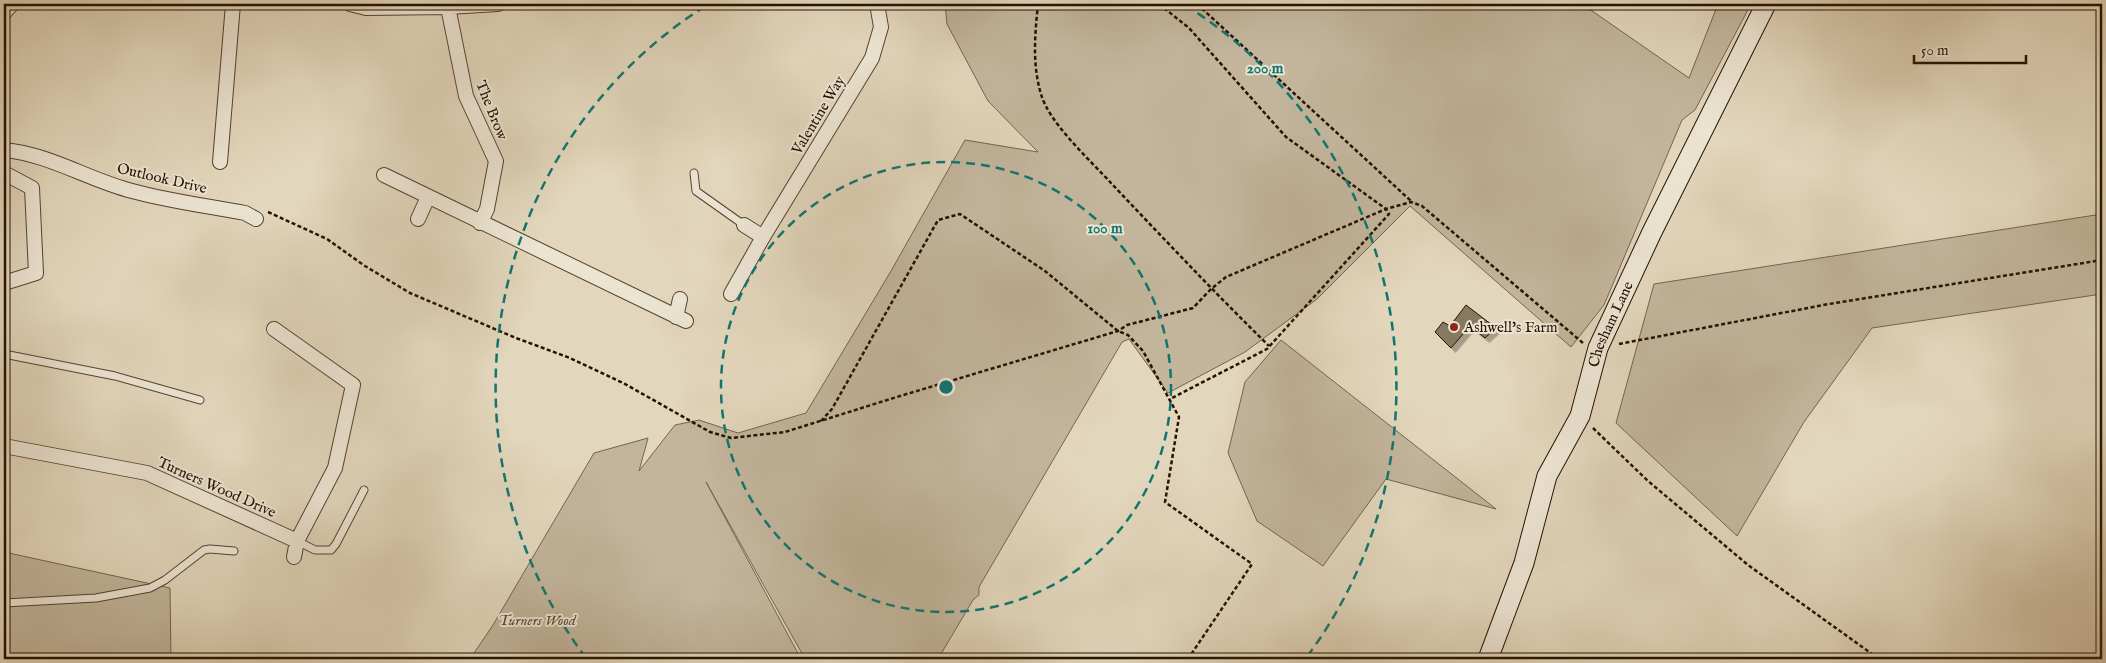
<svg xmlns="http://www.w3.org/2000/svg" width="2106" height="663" font-family="'IM FELL English',serif">
  <style>
    .green { fill: #c2b59c; stroke: #74644e }
    .building { fill: #877862; stroke: #251200; filter: url(#shadow) }
    .lines { fill: none; stroke-linecap: round; stroke-linejoin: round }
    .lane-casing { stroke: #54432f; stroke-width: 9 }
    .street-casing { stroke: #54432f; stroke-width: 16 }
    .secondary-casing { stroke: #251200; stroke-width: 21 }
    .path { stroke: #251200; stroke-width: 2.5; stroke-dasharray: 4 2.5; stroke-linecap: butt }
    .lane { stroke: #ece4d3; stroke-width: 7 }
    .street { stroke: #ece4d3; stroke-width: 14 }
    .secondary { stroke: #ece4d3; stroke-width: 19 }
    .ring { fill: none; stroke: #0f766e; stroke-width: 2.5; stroke-dasharray: 9 6 }
    .poi-dot { fill: #8f2418; stroke: #ece4d3; stroke-width: 2 }
    .labels { text-anchor: middle; stroke-width: 4; stroke-linejoin: round; paint-order: stroke }
    .street-label { font-size: 15px; fill: #251200; stroke: #ece4d3 }
    .poi-label { font-size: 15px; fill: #251200; stroke: #ece4d3; text-anchor: start }
    .park-label { font-size: 15px; font-style: italic; fill: #5c4b37; stroke: #ece4d3 }
    .centre { fill: #0f766e; stroke: #ece4d3; stroke-width: 2.5 }
    .ring-label { font-size: 15px; text-anchor: middle; font-weight: bold; fill: #0f766e; stroke: #ece4d3; stroke-width: 4; stroke-linejoin: round; paint-order: stroke }
  </style>
  <defs>
    <filter id="shadow"><feDropShadow dx="4.5" dy="4.5" stdDeviation="0" flood-color="#0004"/></filter>
  </defs>
  <rect width="100%" height="100%" fill="#e2d6bc"/>
  <filter id="stains"><feTurbulence type="fractalNoise" baseFrequency=".004" numOctaves="4"/><feColorMatrix values="0 0 0 0 .2 0 0 0 0 .09 0 0 0 0 .02 0 0 0 .5 -.17"/></filter>
  <radialGradient id="worn" r=".72"><stop offset=".6" stop-color="#630" stop-opacity="0"/><stop offset="1" stop-color="#630" stop-opacity=".3"/></radialGradient>
  <path class="green" d="M945,4h637l107,74 29,-74h33l-56,106 -13,10 -78,185 -33,42 -161,-141 -93,93 -72,53 -77,41 -39,-54 -7,3 -143,245v8l-6,5 -35,59h-133l-99,-177 95,177h-331l23,-34 101,-172 54,-15 -9,33 36,-46 24,-5 39,13 68,-20 85,-142 74,-131 73,12 -50,-51 -41,-77z
    M2102,214v80l-230,34 -68,94 -67,114 -121,-113 38,-139z
    M1281,340l215,169 -110,-30 -63,87 -66,-45 -29,-68 17,-71z
    M4,552l166,36 1,71h-167z"/>
  <path class="building" d="M1466,305l30,23 -11,10 -15,-12 -19,22 -16,-16 8,-10 7,4z"/>
  <g class="lines">
    <defs>
      <path id="lane" d="M694,173l2,18 48,34
        M4,354l111,22 85,24
        M297,541l18,9h16l5,-6 28,-54
        M4,603l92,-5 54,-10 15,-8 39,-30 6,-1 24,2"/>
      <path id="street" d="M350,4l16,4 82,-1 50,-3
        M448,7l18,89 30,65 -9,48 -7,14
        M4,13l8,-9
        M4,150c45,4 85,30 128,41 37,10 75,15 113,22l11,6
        M220,162l13,-158
        M4,173l28,15 4,85 -32,10
        M384,175l302,146
        M418,219l10,-22
        M744,225l19,12
        M731,294l32,-57 109,-179 9,-31 -4,-23
        M676,317l4,-18
        M274,329l79,56 -18,83 -38,73 -3,16
        M4,446l143,27 150,68"/>
      <g id="secondary">
        <path id="s1" d="M1488,659l36,-96 23,-87 33,-60 18,-68 54,-116 114,-228"/>
      </g>
    </defs>
    <use href="#lane" class="lane-casing"/>
    <use href="#street" class="street-casing"/>
    <use href="#secondary" class="secondary-casing"/>
    <path class="path" d="M1038,4c-3,30 -6,60 3,90 8,29 49,66 70,89 52,55 104,110 158,163
      M1159,4l30,24 97,109 100,72 3,5 -122,135 -97,50
      M1197,4l214,197
      M268,212l59,27 38,27 45,27 106,45 54,20 55,26 85,48 21,6 54,-6 115,-36 218,-65 9,-6 66,-17 18,-19 15,-12 160,-68 25,-7 11,4 161,137
      M1619,344l210,-40 273,-44
      M821,421l11,-12 106,-189 22,-6 85,57 73,60 10,4 15,16 36,66 -14,85 87,62 -64,95
      M1593,428l55,53 100,84 131,94"/>
    <use href="#lane" class="lane"/>
    <use href="#street" class="street"/>
    <use href="#secondary" class="secondary"/>
  </g>
  <g class="ring">
    <circle cx="946" cy="387" r="225"/>
    <path d="M586 658A451 451 0 0 1 707 5M1185 5A451 451 0 0 1 1306 658"/>
  </g>
  <circle class="poi-dot" cx="1454" cy="327" r="5"/>
  <g class="labels">
    <g class="street-label">
      <text transform="translate(492 110) rotate(68)" y="5">The Brow</text>
      <text transform="translate(818 115) rotate(-59)" y="5">Valentine Way</text>
      <text transform="translate(162 178) rotate(13)" y="5">Outlook Drive</text>
      <text dy="5" stroke="none"><textPath href="#s1" startOffset="358">Chesham Lane</textPath></text>
      <text transform="translate(217 487) rotate(24)" y="5">Turners Wood Drive</text>
    </g>
    <g class="poi-label">
      <text x="1464" y="332">Ashwell's Farm</text>
    </g>
    <g class="park-label">
      <text x="537" y="625">Turners Wood</text>
    </g>
  </g>
  <circle cx="946" cy="387" r="8" class="centre"/>
  <g class="ring-label">
    <text x="1265" y="73">200 m</text>
    <text x="1105" y="233">100 m</text>
  </g>
  <rect width="2106" height="663" fill="none" stroke="#e2d6bc" stroke-width="20"/>
  <rect x="5" y="5" width="2096" height="653" fill="none" stroke="#251200" stroke-width="2.5"/>
  <rect x="10" y="10" width="2086" height="643" fill="none" stroke="#251200"/>
  <path d="M1914 55v8h112v-8" fill="none" stroke="#251200" stroke-width="2.5"/>
  <text x="1921" y="55" font-size="15" fill="#251200" stroke="#ece4d3" stroke-width="4" paint-order="stroke">50 m</text>
  <rect width="100%" height="100%" filter="url(#stains)"/>
  <rect width="100%" height="100%" fill="url(#worn)"/>
</svg>
